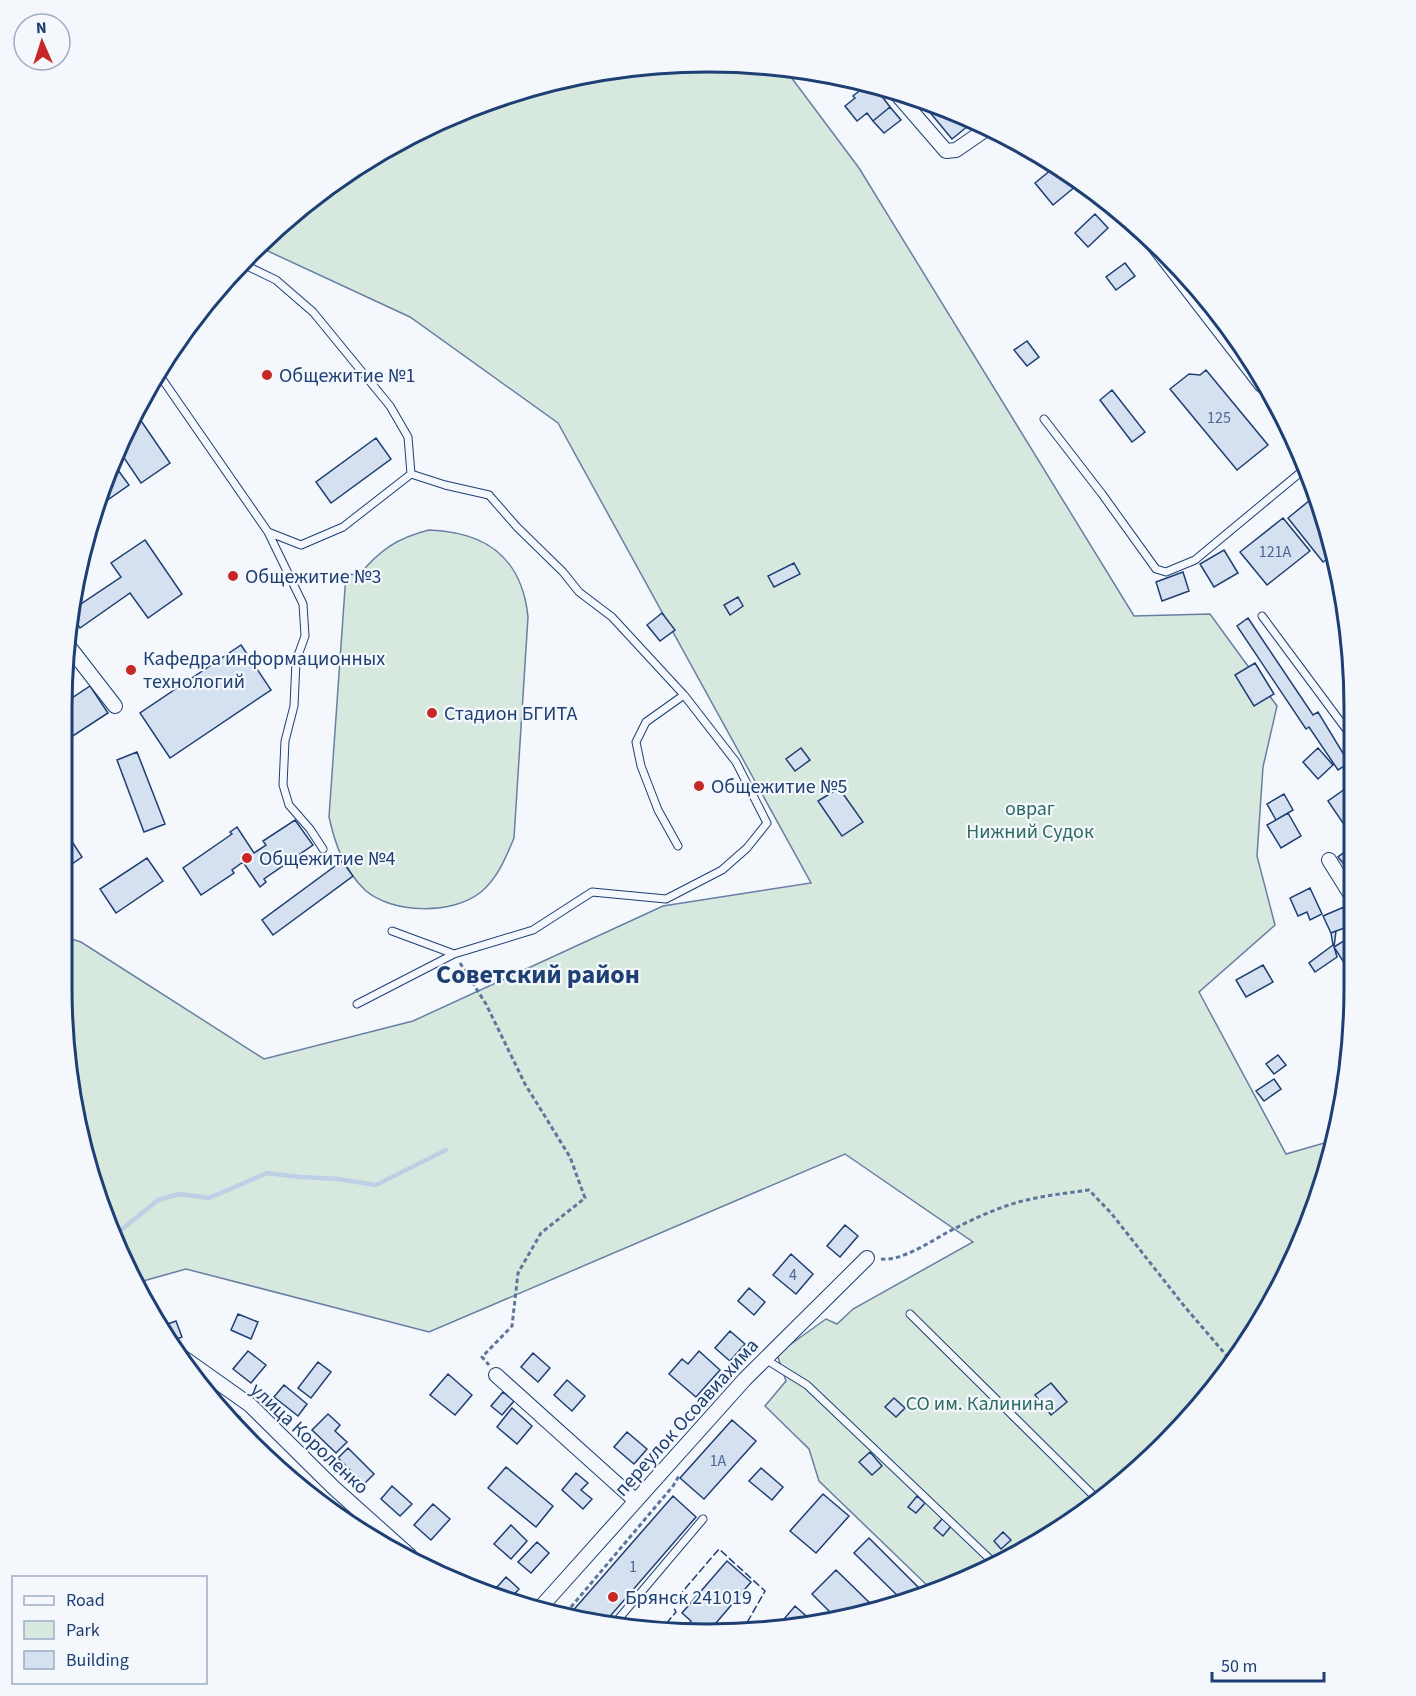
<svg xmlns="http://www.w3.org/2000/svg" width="1416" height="1696" font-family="'Source Sans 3',sans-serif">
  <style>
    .green { fill: #d7e8df; stroke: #687fa3; stroke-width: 1.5 }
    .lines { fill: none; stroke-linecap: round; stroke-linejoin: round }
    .stream { stroke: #bed0e5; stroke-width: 4.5 }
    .building { fill: #d5e0f0; stroke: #1d3f73; stroke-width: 1.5 }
    .lane-casing { stroke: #1d3f73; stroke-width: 9 }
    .street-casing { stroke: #1d3f73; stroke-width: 16 }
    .secondary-casing { stroke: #1d3f73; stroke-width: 22 }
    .path { stroke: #5e769c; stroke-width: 3; stroke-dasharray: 4.5 3; stroke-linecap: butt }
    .lane { stroke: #f4f7fb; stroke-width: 7 }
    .street { stroke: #f4f7fb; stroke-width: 14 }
    .secondary { stroke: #f4f7fb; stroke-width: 20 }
    .fence { stroke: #1d3f73; stroke-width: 1.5; stroke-dasharray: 8 3; stroke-linecap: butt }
    .poi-dot { fill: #c62828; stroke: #f4f7fb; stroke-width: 2 }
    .labels { text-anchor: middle; stroke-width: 4.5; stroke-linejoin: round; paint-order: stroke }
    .number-label { font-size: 16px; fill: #4b6792 }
    .poi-label { font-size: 20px; fill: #1d3f73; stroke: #f4f7fb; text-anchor: start }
    .park-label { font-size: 20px; fill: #2c6c60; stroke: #f4f7fb }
    .street-label { font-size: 20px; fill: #1d3f73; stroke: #f4f7fb }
    .district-label { font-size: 26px; font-weight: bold; fill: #1d3f73; stroke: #f4f7fb }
    .rim { fill: none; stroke: #1d3f73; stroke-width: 3 }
  </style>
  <rect width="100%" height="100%" fill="#f4f7fb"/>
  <path class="green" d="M708,62l77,7 74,99 275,448 76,-2 67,92 -14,61 -6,89 18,69 -76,67 87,162 45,-13 -11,54 -52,117 -74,103 -93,86 -145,84 -22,7 -115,-111 -10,-32 -44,-43 21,-25 -9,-27 49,-35 11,5 16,-15 120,-67 -128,-88 -416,178 -243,-63 -50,14 -50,-121 7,-7 -11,-12 -20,-155v-52l19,6 183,117 149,-38 250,-115 148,-23 -253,-460 -148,-106 -153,-71 92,-76 111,-59 122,-37z
    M429,530c58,2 93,28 99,87l-14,221c-8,19 -16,40 -33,54 -28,23 -89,22 -116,-2 -21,-20 -30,-46 -36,-73l17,-243 13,1c21,-25 38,-37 70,-45z"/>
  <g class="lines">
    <path class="stream" d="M116,1234l42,-34 21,-6 30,4 58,-25 33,4 38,2 38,6 70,-35"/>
  </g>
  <path class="building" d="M868,84l6,2 16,21 -17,14 -6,-8 -10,8 -12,-15 10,-8 -2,-2z
    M935,104l20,6 13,16 -16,13 -24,-29z
    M890,107l11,13 -17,13 -11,-12z
    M1014,142l16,9 -5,4z
    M1057,165l19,21 -23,19 -18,-22z
    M1095,214l13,14 -20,19 -13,-14z
    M1125,263l10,13 -19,14 -10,-13z
    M1027,341l12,16 -12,9 -13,-16z
    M1206,370l62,75 -31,25 -67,-81 19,-15 11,1z
    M1112,390l33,42 -13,10 -32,-42z
    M135,412l35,51 -29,20 -23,-34 10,-27z
    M376,438l15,21 -60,44 -15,-21z
    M115,466l14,19 -33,23 15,-39z
    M1315,496l19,58 -11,8 -35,-44z
    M1283,518l27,33 -43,34 -27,-33z
    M145,540l37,54 -34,24 -18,-25 -50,35 -11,-16 52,-35 -10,-14z
    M1224,550l14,23 -24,14 -14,-23z
    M794,563l6,11 -26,13 -6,-11z
    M1183,572l6,19 -27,10 -6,-19z
    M738,597l5,9 -13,9 -6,-10z
    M662,613l13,17 -15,11 -13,-16z
    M1248,618l65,97 5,-3 31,51 -11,7 -29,-43 -3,2 -69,-103z
    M241,645l30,45 -101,68 -30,-45z
    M1255,663l19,31 -20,12 -19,-31z
    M90,686l18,27 -43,28 1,-39z
    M801,748l9,12 -15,11 -9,-12z
    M1318,748l15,17 -15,14 -15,-17z
    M137,752l28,72 -21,8 -27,-72z
    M1352,784l2,3v37l-7,5 -19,-28z
    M839,788l24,34 -21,14 -24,-35z
    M1284,794l9,16 -17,10 -9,-16z
    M1288,813l13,23 -20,12 -14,-23z
    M295,820l18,25 -49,34 2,3 -6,5 -17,-25 -11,8 2,3 -33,22 -18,-27 49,-34 -2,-2 7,-5 17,26 12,-8 -3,-4z
    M64,829l18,28 -19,13z
    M1354,845v32l-16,-20z
    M147,858l16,23 -47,32 -16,-24z
    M342,861l11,15 -80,59 -11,-15z
    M1310,888l12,26 -12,6 -3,-8 -9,4 -8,-18z
    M1344,907l8,18 -21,8 -8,-17z
    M1336,931l-2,16 3,10 -22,15 -6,-9 24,-18 -2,-12z
    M1353,935v31l-5,3 -14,-22z
    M1263,965l10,17 -27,15 -10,-17z
    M1278,1055l8,10 -12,9 -8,-10z
    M1274,1079l7,10 -17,12 -8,-10z
    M845,1225l13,11 -18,21 -13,-11z
    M791,1254l22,20 -17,20 -23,-19z
    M749,1288l16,14 -11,13 -16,-14z
    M238,1314l20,8 -7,17 -20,-9z
    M176,1321l6,16 -11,4 -6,-16z
    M730,1331l15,13 -15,17 -15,-13z
    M248,1351l18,14 -15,18 -18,-14z
    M699,1351l21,19 -24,27 -27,-23 13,-15 6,5z
    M533,1353l17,15 -12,14 -17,-15z
    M318,1362l13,10 -20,26 -13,-10z
    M448,1374l24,21 -17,20 -25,-20z
    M567,1380l18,16 -13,15 -18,-16z
    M1051,1383l16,19 -16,13 -16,-20z
    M284,1385l23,19 -9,12 -24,-19z
    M503,1392l11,9 -12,14 -11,-9z
    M215,1397l25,20 -7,7 -11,-9 -10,-14z
    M894,1398l11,10 -9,9 -11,-10z
    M512,1408l20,18 -15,18 -20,-17z
    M328,1414l12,11 -5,6 12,11 -11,11 -24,-23z
    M732,1420l24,21 -52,58 -24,-21z
    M627,1432l20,17 -13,15 -20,-17z
    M252,1435l22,20 -3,3 -22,-20z
    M348,1448l26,26 -10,10 -26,-26z
    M870,1452l12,14 -10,9 -13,-13z
    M506,1467l47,39 -17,21 -48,-39z
    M761,1468l22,19 -11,13 -23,-19z
    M576,1473l12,10 -7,7 11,9 -9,10 -21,-19z
    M392,1486l20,18 -12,12 -19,-17z
    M823,1494l26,22 -33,37 -26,-22z
    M673,1496l23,21 -90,104 -36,-7z
    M917,1496l8,7 -9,10 -8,-6z
    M433,1504l17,15 -19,21 -17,-15z
    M943,1518l9,7 -9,11 -9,-8z
    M511,1525l16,16 -16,18 -17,-15z
    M1003,1532l8,8 -10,9 -7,-8z
    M869,1538l56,56 -22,7 -49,-48z
    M537,1542l12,11 -18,20 -13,-11z
    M727,1561l24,21 -41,48 -28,2 9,-11 -9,-8z
    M836,1570l40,39 -37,12 -27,-27z
    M506,1577l13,12 -12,13 -17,-7z
    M795,1606l19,17 -36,3z"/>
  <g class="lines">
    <defs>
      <path id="lane" d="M158,373l110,159 33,13 42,-18 68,-53 -3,-37 -18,-31 -77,-94 -37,-32 -31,-15 -6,-1
        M1044,419l58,75 54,75 10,3 29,-12 112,-93
        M411,474l34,11 44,10 28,32 46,45 16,20 33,25 72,78 -38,27 -10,20 5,24 17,44 20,36
        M268,532l35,72 2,32 -9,25 -2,45 -9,35 -2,44 6,20 21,24 13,20
        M1262,616l87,117 5,-4
        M392,931l62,23
        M357,1004l97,-50 79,-24 59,-38 74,7 56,-29 25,-22 20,-25 -31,-61 -52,-67
        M910,1314l190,188
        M765,1359l42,26 187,178
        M615,1623l88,-104"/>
      <path id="street" d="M895,92l51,59 10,-1 32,-22
        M67,644l48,62
        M1329,860l25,40
        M178,1354l72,51 84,83 76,68
        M496,1375l140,126
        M540,1608l205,-229 122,-121"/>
      <path id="secondary" d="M1155,242l109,141"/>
    </defs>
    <use href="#lane" class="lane-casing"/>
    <use href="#street" class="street-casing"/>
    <use href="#secondary" class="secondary-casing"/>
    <path class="path" d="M460,963l26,41 39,80 45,73 15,41 -44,35 -23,40 -6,53 -30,31 7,8
      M881,1259c21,2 49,-17 67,-27 17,-9 36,-18 55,-25 27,-10 57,-13 86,-17l22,23 74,94 47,55
      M566,1613l107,-127 6,-10"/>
    <use href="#lane" class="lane"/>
    <use href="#street" class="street"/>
    <use href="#secondary" class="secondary"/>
    <path class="fence" d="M659,1632l17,-20 -4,-8 47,-55 46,42 -21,37"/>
  </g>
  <g class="poi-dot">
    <circle cx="267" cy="375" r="6"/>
    <circle cx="233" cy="576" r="6"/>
    <circle cx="131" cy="670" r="6"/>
    <circle cx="432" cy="713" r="6"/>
    <circle cx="699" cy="786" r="6"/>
    <circle cx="247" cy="858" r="6"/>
    <circle cx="613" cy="1597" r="6"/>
  </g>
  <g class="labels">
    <g class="number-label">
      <text x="1219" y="423">125</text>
      <text x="1275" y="557">121А</text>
      <text x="793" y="1280">4</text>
      <text x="718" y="1466">1А</text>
      <text x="633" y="1572">1</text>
    </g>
    <g class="poi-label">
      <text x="279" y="382">Общежитие №1</text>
      <text x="245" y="583">Общежитие №3</text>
      <text x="143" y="665">Кафедра информационных<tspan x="143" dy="23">технологий</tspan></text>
      <text x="444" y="720">Стадион БГИТА</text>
      <text x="711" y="793">Общежитие №5</text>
      <text x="259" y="865">Общежитие №4</text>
      <text x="625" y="1604">Брянск 241019</text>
    </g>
    <g class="park-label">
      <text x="1030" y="815">овраг<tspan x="1030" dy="23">Нижний Судок</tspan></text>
      <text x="980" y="1410">СО им. Калинина</text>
    </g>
    <g class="street-label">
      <text transform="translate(686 1417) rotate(-48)" y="7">переулок Осоавиахима</text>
      <text transform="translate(310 1438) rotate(43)" y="7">улица Короленко</text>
    </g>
    <g class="district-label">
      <text x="538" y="983">Советский район</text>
    </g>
  </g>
  <path d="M0 0H1416V1696H0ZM708 72H708A636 636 0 0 1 1344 708V988A636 636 0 0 1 708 1624H708A636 636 0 0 1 72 988V708A636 636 0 0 1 708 72Z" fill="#f4f7fb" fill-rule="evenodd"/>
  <path class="rim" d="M708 72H708A636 636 0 0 1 1344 708V988A636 636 0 0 1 708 1624H708A636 636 0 0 1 72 988V708A636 636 0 0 1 708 72Z"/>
  <rect x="12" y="1576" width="195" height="108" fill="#f4f7fb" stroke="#9eadc5" stroke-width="1.5"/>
  <rect x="24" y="1596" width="30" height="9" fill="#f4f7fb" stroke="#9eadc5" stroke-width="1.5"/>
  <text x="66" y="1606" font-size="18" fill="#1d3f73">Road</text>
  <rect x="24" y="1621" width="30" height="18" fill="#d7e8df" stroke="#9eadc5" stroke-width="1.5"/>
  <text x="66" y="1636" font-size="18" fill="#1d3f73">Park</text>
  <rect x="24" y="1651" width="30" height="18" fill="#d5e0f0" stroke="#9eadc5" stroke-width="1.5"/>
  <text x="66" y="1666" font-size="18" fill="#1d3f73">Building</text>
  <g transform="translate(42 42) rotate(357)"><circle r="28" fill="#f4f7fb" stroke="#9eadc5" stroke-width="1.5"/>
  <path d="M0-4.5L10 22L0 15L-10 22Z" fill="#c62828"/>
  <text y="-9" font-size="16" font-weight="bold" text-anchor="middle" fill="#1d3f73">N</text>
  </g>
  <path d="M1212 1672v9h112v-9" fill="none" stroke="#1d3f73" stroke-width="3"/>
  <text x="1221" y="1672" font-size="18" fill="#1d3f73" stroke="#f4f7fb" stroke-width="4.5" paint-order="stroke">50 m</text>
</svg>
